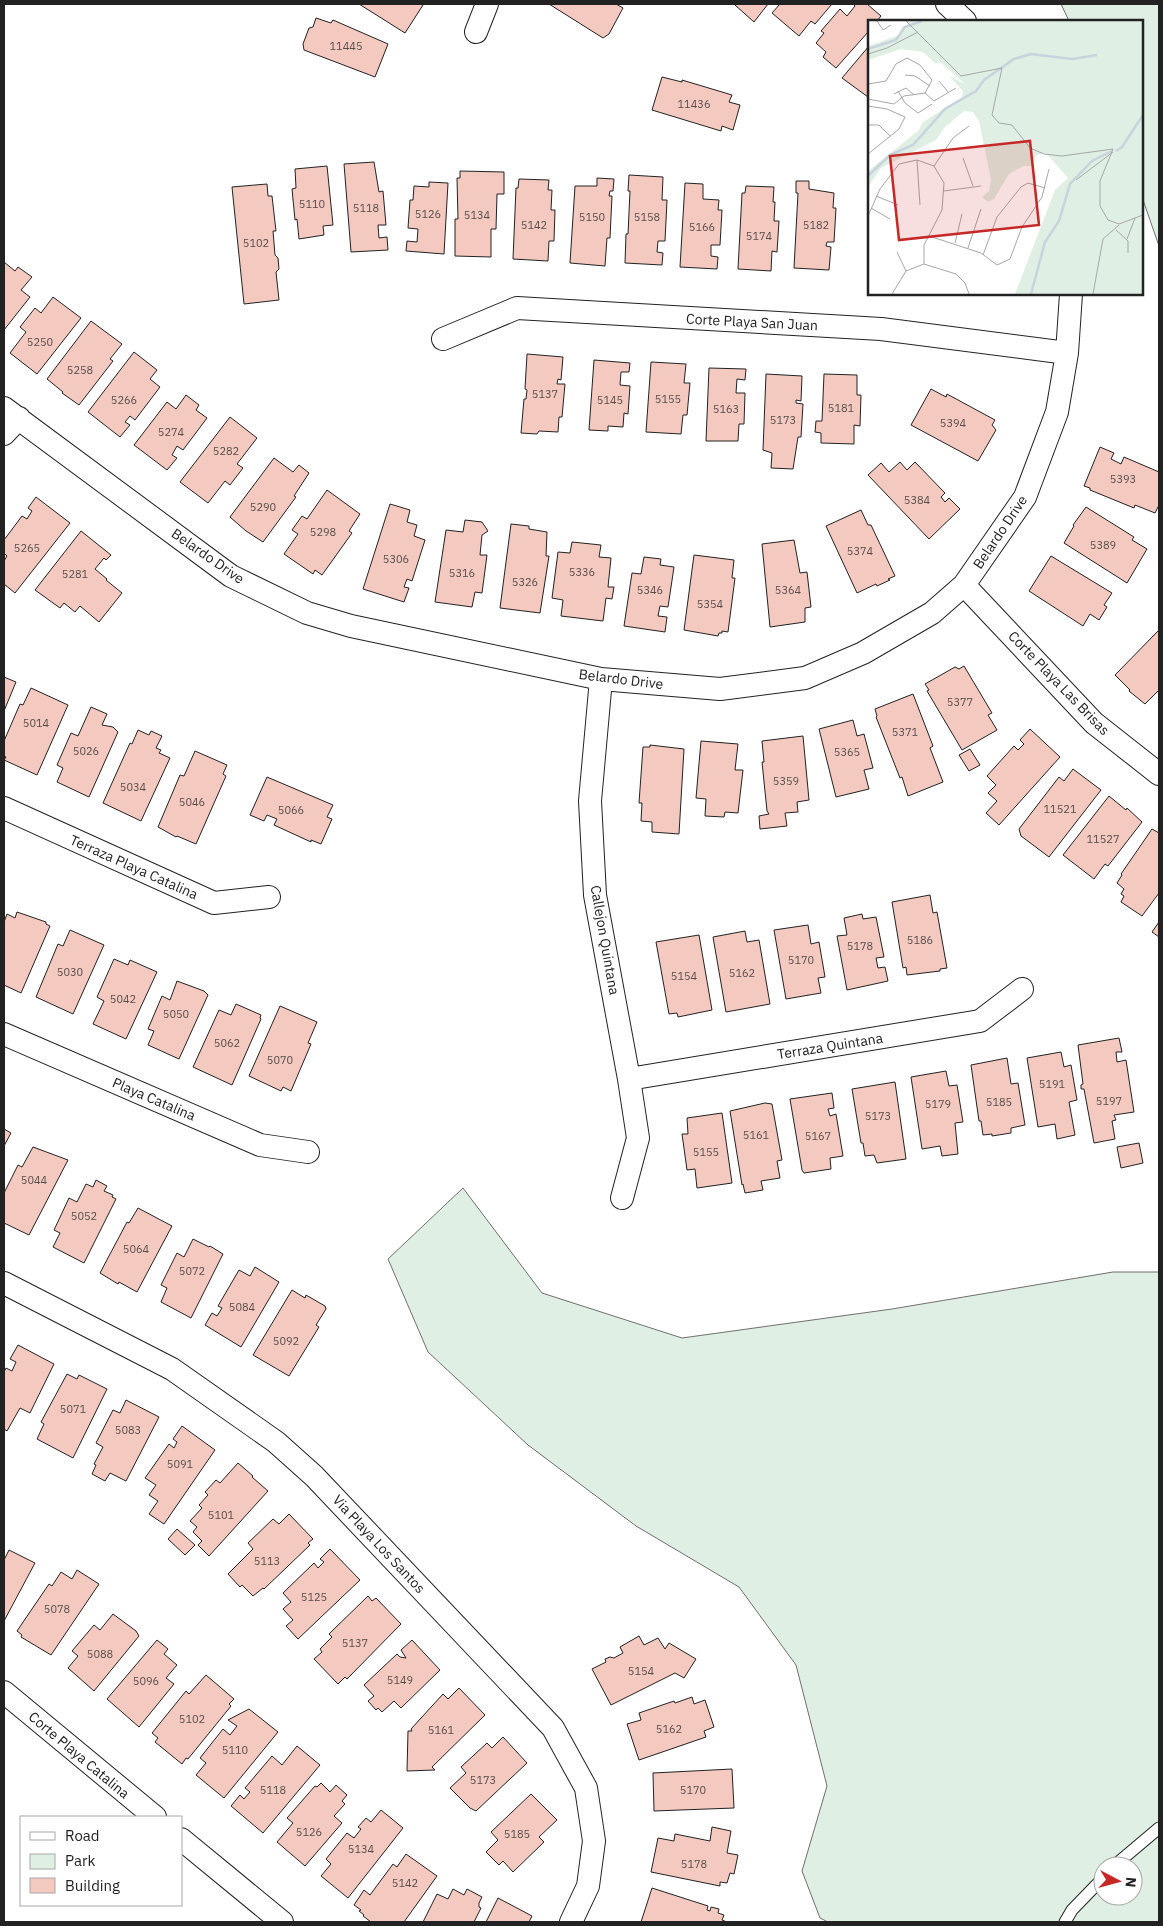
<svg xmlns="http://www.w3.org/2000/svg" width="1163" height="1926" font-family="'IBM Plex Sans',sans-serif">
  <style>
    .green { fill: #e0efe3; stroke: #6f6f6f; fill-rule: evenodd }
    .building { fill: #f3c9c0; stroke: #222 }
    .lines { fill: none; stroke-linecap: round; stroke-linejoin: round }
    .lane-casing { stroke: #222; stroke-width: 13 }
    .street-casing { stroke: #222; stroke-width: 24 }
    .lane { stroke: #fff; stroke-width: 11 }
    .street { stroke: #fff; stroke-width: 22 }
    .labels { text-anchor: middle; stroke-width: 4; stroke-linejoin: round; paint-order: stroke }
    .number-label { font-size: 11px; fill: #564c4a }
    .street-label { font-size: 14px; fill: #222; stroke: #fff }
    .inset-river { fill: none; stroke: #c7d3dd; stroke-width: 2.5 }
    .inset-road { fill: none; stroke: #a7a7a7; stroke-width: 1 }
    .view { fill: #c62828; fill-opacity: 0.15; stroke: #c62828; stroke-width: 2.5 }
    .inset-edge { fill: none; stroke: #222; stroke-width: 2.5 }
  </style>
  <rect width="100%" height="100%" fill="#fff"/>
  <path class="green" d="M1061,4h98v242l-17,-49v-176h-73z
    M463,1188l79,105 140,45 210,-29 221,-37h46v650h-331l-8,-4 -18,-47 25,-85 -31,-121 -57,-78 -103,-61 -108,-81 -100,-93 -40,-93zM1103,1866h30v30h-30z"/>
  <path class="building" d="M359,4h63l1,1 -18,28z
    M549,4h67l7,4 -14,26 -6,4z
    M736,4h32l-14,18 -19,-17z
    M780,4h52l-17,20 -4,-3 -12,15 -27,-23z
    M853,4h14l14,12 -4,5h-8v10l-33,37 -13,-11 3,-5 -10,-9 8,-10 -3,-2 19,-22 7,7 8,-10z
    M316,18l15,5 2,-3 55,24 -13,33 -71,-27 -1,-6 6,-16 4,-1z
    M869,46v49l-1,2 -26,-19z
    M662,77l20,5v-2l50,15 -3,7 11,3 -7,25 -11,-4 -1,5 -69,-21z
    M374,162l5,30 4,-1 3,34h-8l1,13 8,-1 1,13 -37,2 -7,-88z
    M327,166l6,59 -10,1 1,9 -25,4 -2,-20 -2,1 -3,-31 4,-1 -1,-19z
    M460,171l44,1v22h-7l-1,35h-5v28l-36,-1v-37h3l-1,-41h3z
    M629,175l34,2 -1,23h5l-2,41h-7l-1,11 6,1 -1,12 -37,-2 1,-29h2l2,-43h-2z
    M597,178l17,1 -1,12h-3l-1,5h3l-2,42h-3l-2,28 -35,-3 5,-77h22z
    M519,179l30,1 -1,10h4l-1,20h4l-1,31h-5l-1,20 -35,-2 3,-71h2z
    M796,181h13v8l25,4 -1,15h3l-2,34h-7l-1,4 5,1 -2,23 -35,-2 4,-75h-2z
    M429,182l19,1 -4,71 -38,-3 1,-10 10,1 1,-13 -10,-1 2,-28h3l1,-14 15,1z
    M685,183l18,1v15l16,1 -1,10h4l-2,35h-9v11l7,1 -1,12 -37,-2z
    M267,184l1,12h4l4,35h-3l2,24 3,3 1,11 -3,3 3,28 -35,4 -12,-117z
    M746,186l28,1 -1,15h2l-1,19h5l-2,31 -5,-1 -1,20 -33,-2 4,-76h3z
    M4,262l11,9 3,-4 14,10 -11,13 9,7 -26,33z
    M53,297l28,21 -44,56 -27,-21 16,-21 -6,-5 15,-19 6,5z
    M91,321l31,23 -12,15 3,2 -34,44 -17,-12 1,-1 -16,-13z
    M134,352l23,18 -7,9 10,8 -25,33 -5,-4 -5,6 5,3 -10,12 -32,-25z
    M527,354l36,3 -2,23 -3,-1 -1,5h8l-3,33h-3l-1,15 -19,-1 -2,3 -16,-1 3,-34h2l1,-9 -2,-1z
    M594,360l36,3 -1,9h-8l-1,13 10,1 -2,28 -4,-1 -1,14 -15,-1v5l-19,-1z
    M651,362l35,2 -2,19h6l-3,32h-4l-2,19 -35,-2z
    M709,368l37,1 -1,11 -8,-1 -1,14h9l-1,31h-5l-1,17h-32z
    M766,374l36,2 -1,25 -5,-1v3l7,1 -2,33h-3l-5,32 -22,-1 1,-15 -9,-3z
    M824,374l33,1v20h4l-1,31 -6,-1v19l-33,-1v-10l-6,-1 1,-11h6z
    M931,389l15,8 1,-3 48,26 -3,5 4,5 -18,31 -67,-36z
    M186,395l13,10 -3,5 11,8 -24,32 -6,-4 -5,9 5,3 -10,12 -33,-25 33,-43 9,7z
    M230,417l27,21 -20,26 6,4 -13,17 -5,-4 -17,22 -28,-21z
    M1100,447l14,6 -3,6 10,5 3,-7 35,15v33l-4,8 -20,-8 -1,3 -44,-18v-2l-6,-2z
    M274,458l19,14 6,-7 10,8 -15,23 2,1 -33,45 -17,-11 -16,-14z
    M900,462l7,8 8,-8 30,31 -4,4 4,5 4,-4 11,11 -31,30 -61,-64 13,-12 8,9z
    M327,490l33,24 -11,17 3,2 -30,42 -7,-5 -2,4 -29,-20 14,-20 -6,-4 10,-14 5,3z
    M36,497l34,26 -55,70 -11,-9v-23l3,-5 -3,-3v-13l18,-24 5,3 5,-8 -4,-3z
    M390,504l20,6 -3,12 10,3 -3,11 11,4 -13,41 -5,-2 -3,8 5,1 -5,14 -41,-13z
    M1086,507l48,30 -2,3 15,9 -20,34 -63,-40 10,-17 -1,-1z
    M861,510l7,15h3l24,51 -7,3 2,1 -13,6 -1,-2 -19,9 -31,-67z
    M465,520l17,2 6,9 -6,4 -2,20h7l-5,38 -7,-1 -3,15 -37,-5 11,-72 17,2z
    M511,524l18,2v3l18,3 -1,24h3l-9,57 -40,-5z
    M81,531l30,24 -5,5 -2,-2 -9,11 12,10 -1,1 16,13 -23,29 -19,-16 -5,6 -11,-9 -4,5 -25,-18z
    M794,540l6,33 7,-1 4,35 -6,1v14l-35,5 -8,-83z
    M572,542l29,3 -2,12 12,1 -3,29h6l-2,12 -6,-1 -3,23 -42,-5 2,-16 -11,-2 6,-46 12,1z
    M694,555l40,5 -2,18h3l-7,54 -6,-1v2h-3l-1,3 -34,-6z
    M1051,556l61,37 -8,12 3,2 -8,13 -9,-6 -7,12 -54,-35z
    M644,557l17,2 -1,6 14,2 -6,40 -8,-1 -2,10 9,1 -2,15 -41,-6 8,-53 9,1z
    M1159,630v60l-14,14 -16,-13 1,-1 -15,-15z
    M964,666l28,47 -4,2 9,15 -35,20 -35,-59 2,-1 -4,-6 30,-17 4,2z
    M4,677l12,5 -12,29z
    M31,688l37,17 -31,70 -33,-15 2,-3 -2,-1v-15l16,-37 3,1z
    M913,694l20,52 -3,2 13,34 -35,14 -6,-19 -2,1 -24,-61 1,-1 -2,-7z
    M91,707l16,7 -5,11 11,2 5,5 -29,65 -32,-15 6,-14 -6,-3 14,-32 7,3z
    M853,720l4,16 7,-2 9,34 -9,2 5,19 -33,8 -17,-68z
    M1030,729l30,28 -61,68 -13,-12 11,-12 -9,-8 8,-8 -9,-9 27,-30 4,4 6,-6 -4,-4z
    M138,730l11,5 2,-4 11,5 -6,12 5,2 -2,3 11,5 -29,63 -38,-18 27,-60 2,1z
    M803,736l6,64 -12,2 1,10 -13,1 2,13 -27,3 -1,-13 10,-2 -2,-3 -5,-49h2l-2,-21z
    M701,741l37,3 -3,26h8l-5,43 -13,-1 -1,5 -19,-1 1,-17 -10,-1z
    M650,745l34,4 -5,85 -27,-2v-10l-11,-1 1,-18h-3l4,-56h7z
    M970,749l10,16 -11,6 -10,-16z
    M195,751l32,14 -4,9 3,2 -30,68 -19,-8 -1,1 -18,-10 22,-52 4,1z
    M1073,769l28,21 -52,67 -28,-21 -2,-7 40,-52 5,4z
    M267,777l66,28 -6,12 5,2 -11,25 -10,-4v2l-37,-17 3,-6 -10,-4 -3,6 -14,-6z
    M1109,796l17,14 1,-2 15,14 -34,44 -3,-2 -11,15 -31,-24z
    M1152,829l7,4v60l-17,23 -21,-14 3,-6 -3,-2 3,-5 -7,-6 5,-8 -1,-1z
    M930,895l3,18 4,-1 10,56 -7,1v2l-33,4 -1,-8 -3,1 -11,-66z
    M17,912l29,10v2l4,2 -29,67 -17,-8v-63l3,-8 8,4z
    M862,914l1,5 13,-2 8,40 -8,1 2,10 7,-1 3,14 -41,9 -10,-54 10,-1 -3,-17z
    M1159,922v15l-7,-5z
    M808,925l3,19 8,-2 6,35 -7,1 3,15 -35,6 -12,-69z
    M70,930l34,15 -31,69 -37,-17 22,-53 5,2z
    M745,931l2,11 12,-2 11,64 -44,8 -13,-75z
    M699,935l13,75 -34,7 -1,-4 -8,1 -13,-72z
    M114,959l14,6 2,-5 27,12 -31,67 -33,-15 11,-23 -7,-4z
    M177,981l27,10 4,4 -29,64 -31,-14 6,-14 -6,-2 14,-33 8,4z
    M236,1004l25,11 -1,3 1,1 -29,66 -39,-18 26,-57 12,5z
    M280,1006l37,16 -9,21 3,1 -20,47 -8,-4 -2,4 -32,-15z
    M1119,1038l3,14h-6l1,10 9,-2 8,52 -20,3 2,5 -4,1 3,18 -21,4 -10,-54h-3v-4l2,-1 -5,-39z
    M1061,1052l3,15 7,-2 6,35 -8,2 6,33 -18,4 -2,-15 -17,3 -11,-69z
    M1007,1058l4,26 7,-1 7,42 -14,3v5l-19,3v-2l-9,1 -2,-14h-2l-8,-56z
    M946,1071l3,15 8,-1 6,37 -8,1 3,31 -16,2 -2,-10 -18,3 -11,-72z
    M895,1082l11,77 -29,4 -3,-8 -9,1 -2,-13h-2l-9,-54z
    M832,1093l2,15 -6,1 2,7 6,-2 7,42 -13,2 1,11 -27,4 -2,-3 -12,-71z
    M765,1103l7,1 10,56 -5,1 3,17 -19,3 2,9 -18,3 -2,-9 -1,1 -12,-74z
    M722,1113l10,70 -35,5 -2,-19 -8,1 -5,-36h6l-1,-16z
    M4,1129l7,4 -7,13z
    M1139,1143l4,20 -22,5 -4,-21z
    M33,1147l35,13 -39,75 -25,-12v-30l14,-28 4,2z
    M96,1180l11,6 -3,5 9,4 -1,2 4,2 -32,64 -31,-16 7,-14 -6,-3 15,-32 8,4 9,-18 7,3z
    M138,1208l34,18 -35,66 -18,-10 -1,2 -18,-11 27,-51 2,1z
    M193,1239l16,8 1,-1 13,8 -32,64 -30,-16 6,-14 -6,-3 16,-32 7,4z
    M255,1267l24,15 -38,65 -36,-22 7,-12 5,3 5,-8 -4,-2 21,-36 11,6z
    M292,1290l13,8 1,-3 19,11 1,3 -10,16 3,2 -30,49 -36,-21z
    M18,1345l36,19 -24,49 -10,-5 -13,23 -3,-2v-57l2,-4 6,3 4,-9 -6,-3z
    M67,1374l10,5 2,-4 28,14 -34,69 -36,-19 7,-15 -3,-2z
    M126,1400l33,17 -33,64 -16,-8 -5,8 -13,-7 4,-9 -2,-1 9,-17 -7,-4 17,-33 7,3z
    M182,1426l33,24 -51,74 -15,-10 9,-13 -9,-6 7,-10 -11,-7 24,-34 5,4 3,-6 -4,-3z
    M238,1463l15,13 -1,1 16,14 -59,65 -11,-11 4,-4 -9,-9 4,-5 -7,-6 12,-13 -3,-3 9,-10 -3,-3 11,-12 4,3z
    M289,1514l24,25 -5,4 2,2 -46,44 -1,-1 -10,8 -11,-11 -2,2 -12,-13 25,-25 -5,-6 25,-24 6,5z
    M177,1529l18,16 -10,10 -17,-16z
    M330,1549l30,31 -62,59 -12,-13 7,-6 -10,-11 8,-7 -8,-9 31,-30 4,5 6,-6 -4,-3z
    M9,1550l26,13 -31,58v-61z
    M77,1570l22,14 -48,71 -30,-18 1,-2 -5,-4 32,-47 3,2 9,-14 11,7z
    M368,1596l4,5 4,-3 25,26 -54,55 -2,-2 -7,7 -24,-25 8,-7 -2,-3 12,-12 -3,-3z
    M113,1614l23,17 3,5 -45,55 -26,-23 10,-12 -6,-5 22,-26 6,5z
    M639,1636l5,9 14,-7 7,11 4,-6 27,16 -12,19 -9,-5 -64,32 -19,-36 14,-7 -1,-3 5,-2 4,1 9,-5 -3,-6z
    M157,1640l11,9 -4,5 13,11 -11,13 8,6 -35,43 -32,-28z
    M412,1640l28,30 -39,38 -7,-7 -12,11 -4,-4 -2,2 -8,-9 6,-5 -10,-11 33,-31 3,3 6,1 -5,-8z
    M206,1675l28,24 -5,5 2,2 -43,53 -2,-1 -4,6 -27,-22 3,-4 -6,-5 34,-42 3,3z
    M459,1688l26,27 -53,52 3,3 -28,1 1,-40h4l-1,-2 32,-35 5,5z
    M692,1697l2,7 11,-4 9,27 -10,4 2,6 -67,23 -12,-36 14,-4 -2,-7 35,-12 1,2z
    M249,1709l29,23 -54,66 -28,-23 10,-12 -6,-5 23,-29 7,6 7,-9 -9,-6z
    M503,1737l24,26 -51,48 -6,-3 -20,-20 16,-15 -5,-6 26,-24 5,5z
    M297,1746l23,19 -57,68 -32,-27 9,-11 4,4 6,-7 -5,-4 27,-32 10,9z
    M732,1769l2,39 -80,3 -1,-38z
    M321,1783l9,9 6,-7 11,10 -5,6 3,3 -11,12 8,7 -37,43 -28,-24 16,-19 -6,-5 28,-32 2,1z
    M531,1794l26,26 -18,17 5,5 -31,30 -10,-11 -4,4 -13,-13 12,-12 -7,-8z
    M381,1810l22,18 -55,70 -27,-22 10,-12 -5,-5 21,-26 7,5 7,-9 -3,-2 8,-9 5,4z
    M712,1827l19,4 -4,22 11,2 -4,19 -4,-1 -3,10 -7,-1v4l-69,-14 7,-34 16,3 1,-7 35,7z
    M406,1854l31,22 -33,46h-33l-8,-6 1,-1 -5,-4 2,-1 -7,-5 10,-15 6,5 23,-31 4,3z
    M652,1888l56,18 -1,4 3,1 1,-4 8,2 -1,4 6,2 -2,5 5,2h-86z
    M453,1889l11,6 3,-6 15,8 -3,6v4l2,1 -7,14h-51l14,-28 11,5z
    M498,1898l34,18 -3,6h-43z"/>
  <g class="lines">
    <defs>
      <path id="lane" d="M1114,1866l45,-38
        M1065,1922l7,-12 31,-32"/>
      <path id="street" d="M947,4l18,17
        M476,32l11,-28
        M443,339l74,-31 364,21 186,24
        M4,408l227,168 76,37 44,13 250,53 119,10 85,-11 58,-25 69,-40 32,-28 61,-88 32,-85 10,-59 4,-59
        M4,434l15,-16
        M964,585l130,138 65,51
        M601,679l-11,122 5,94 34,184 9,59 -16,60
        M4,808l210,95 55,-6
        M4,1034l256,111 48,7
        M629,1079l351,-58 42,-32
        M4,1283l168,86 104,73 38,34 239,252 33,60 8,53 -6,45 -17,36
        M4,1692l151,125
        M181,1839l101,83"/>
    </defs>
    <use href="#lane" class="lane-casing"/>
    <use href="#street" class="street-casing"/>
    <use href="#lane" class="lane"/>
    <use href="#street" class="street"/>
  </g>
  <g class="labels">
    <g class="number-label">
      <text x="346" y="50">11445</text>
      <text x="694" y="108">11436</text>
      <text x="312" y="208">5110</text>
      <text x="366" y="212">5118</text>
      <text x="428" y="218">5126</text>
      <text x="477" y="219">5134</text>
      <text x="592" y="221">5150</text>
      <text x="647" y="221">5158</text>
      <text x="534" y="229">5142</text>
      <text x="816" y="229">5182</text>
      <text x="702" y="231">5166</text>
      <text x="759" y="240">5174</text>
      <text x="256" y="247">5102</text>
      <text x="40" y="346">5250</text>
      <text x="80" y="374">5258</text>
      <text x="545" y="398">5137</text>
      <text x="668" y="403">5155</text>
      <text x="124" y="404">5266</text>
      <text x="610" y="404">5145</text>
      <text x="841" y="412">5181</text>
      <text x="726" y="413">5163</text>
      <text x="783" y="424">5173</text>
      <text x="953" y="427">5394</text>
      <text x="171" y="436">5274</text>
      <text x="226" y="455">5282</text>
      <text x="1123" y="483">5393</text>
      <text x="917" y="504">5384</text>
      <text x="263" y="511">5290</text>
      <text x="323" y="536">5298</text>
      <text x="1103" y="549">5389</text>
      <text x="27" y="552">5265</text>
      <text x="860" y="555">5374</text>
      <text x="396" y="563">5306</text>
      <text x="582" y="576">5336</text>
      <text x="462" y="577">5316</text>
      <text x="75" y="578">5281</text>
      <text x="525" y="586">5326</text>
      <text x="650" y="594">5346</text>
      <text x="788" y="594">5364</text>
      <text x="710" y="608">5354</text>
      <text x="960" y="706">5377</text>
      <text x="36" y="727">5014</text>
      <text x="905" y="736">5371</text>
      <text x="86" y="755">5026</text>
      <text x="847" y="756">5365</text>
      <text x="786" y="785">5359</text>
      <text x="133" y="791">5034</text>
      <text x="192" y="806">5046</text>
      <text x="1060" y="813">11521</text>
      <text x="291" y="814">5066</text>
      <text x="1103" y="843">11527</text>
      <text x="920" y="944">5186</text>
      <text x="860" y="950">5178</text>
      <text x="801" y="964">5170</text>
      <text x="70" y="976">5030</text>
      <text x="742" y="977">5162</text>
      <text x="684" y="980">5154</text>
      <text x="123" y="1003">5042</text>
      <text x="176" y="1018">5050</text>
      <text x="227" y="1047">5062</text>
      <text x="280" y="1064">5070</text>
      <text x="1052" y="1088">5191</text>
      <text x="1109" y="1105">5197</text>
      <text x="999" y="1106">5185</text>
      <text x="938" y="1108">5179</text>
      <text x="878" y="1120">5173</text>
      <text x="756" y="1139">5161</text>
      <text x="818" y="1140">5167</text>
      <text x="706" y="1156">5155</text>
      <text x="34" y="1184">5044</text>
      <text x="84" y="1220">5052</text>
      <text x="136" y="1253">5064</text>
      <text x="192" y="1275">5072</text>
      <text x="242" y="1311">5084</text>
      <text x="286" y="1345">5092</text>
      <text x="73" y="1413">5071</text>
      <text x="128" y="1434">5083</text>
      <text x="180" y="1468">5091</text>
      <text x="221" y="1519">5101</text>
      <text x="267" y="1565">5113</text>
      <text x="314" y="1601">5125</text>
      <text x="57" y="1613">5078</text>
      <text x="355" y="1647">5137</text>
      <text x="100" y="1658">5088</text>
      <text x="641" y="1675">5154</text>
      <text x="400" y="1684">5149</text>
      <text x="146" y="1685">5096</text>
      <text x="192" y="1723">5102</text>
      <text x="669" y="1733">5162</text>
      <text x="441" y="1734">5161</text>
      <text x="235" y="1754">5110</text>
      <text x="483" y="1784">5173</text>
      <text x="273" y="1794">5118</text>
      <text x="693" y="1794">5170</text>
      <text x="309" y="1836">5126</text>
      <text x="517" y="1838">5185</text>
      <text x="361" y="1853">5134</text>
      <text x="694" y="1868">5178</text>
      <text x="405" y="1887">5142</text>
    </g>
    <g class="street-label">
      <text transform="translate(752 322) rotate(3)" y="5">Corte Playa San Juan</text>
      <text transform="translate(1000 532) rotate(-56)" y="5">Belardo Drive</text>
      <text transform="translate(208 556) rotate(35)" y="5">Belardo Drive</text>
      <text transform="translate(621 679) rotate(7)" y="5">Belardo Drive</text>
      <text transform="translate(1059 683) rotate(46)" y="5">Corte Playa Las Brisas</text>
      <text transform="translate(134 867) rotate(24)" y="5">Terraza Playa Catalina</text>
      <text transform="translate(605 940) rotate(80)" y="5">Callejon Quintana</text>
      <text transform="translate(830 1046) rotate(-9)" y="5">Terraza Quintana</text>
      <text transform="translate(154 1099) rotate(23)" y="5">Playa Catalina</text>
      <text transform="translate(379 1544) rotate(47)" y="5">Via Playa Los Santos</text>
      <text transform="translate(79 1755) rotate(40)" y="5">Corte Playa Catalina</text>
    </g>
  </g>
  <g transform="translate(868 20)">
    <rect width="275" height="275" fill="#fff"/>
    <path d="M39,1h236v273h-128l40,-104 13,-12 -22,-25 -9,2 -5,11h-9l-14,8 -15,25 -6,3 -6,-5 7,-6 2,-11 -12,-59 -6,-9 -9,-1 -19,16 -9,13 -55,28 -13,19v-16l51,-41 3,-7 40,-26 1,-6 -14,-15 16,8 -29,-26 4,5h-5l-12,-11 -22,-3 -33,11v-14l31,-11 3,-9 5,1z" fill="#e0efe3"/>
    <path class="inset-river" d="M0,29l28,-9 9,-13 17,-6M248,131l6,-4 21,-32M0,156l22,-21 23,-10 32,-36 31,-18 8,-11 30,-21 17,-5 41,5 25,-4M163,274l14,-52 14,-21 11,-37 22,-23 20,-10"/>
    <path class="inset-road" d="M9,1l6,9 8,-5M38,1l55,55 41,-8 -10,47 7,8 13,2 18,23 14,6 18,2 51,-7 -13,32v25l8,14 11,4 24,-9M0,34l19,-6 31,-16M37,55l10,1 15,10M71,61l10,12M0,64l18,-3 10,-17 11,-6 13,7 12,15 -7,13 -21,3 -10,8 -26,-5 1,-9M30,71l7,12 13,10 14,-9M57,73l9,8 22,-13M26,74l12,-6 8,7M0,86l19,3 18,8 -6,12 -31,25M1,105h10l11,11M95,138l10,28M49,140l3,45M66,146l19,-28 16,-12M208,160l37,-28M76,171l37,-5M8,176l22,9M3,188l19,11M0,196l12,-27 19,-25 18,-4 17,6 10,17 -2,27 -18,35v19M248,210l12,11v12M61,216l52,17 16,12M259,219l8,-21M87,223l7,-29M100,228l13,-39M29,232l9,19M115,235l14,-38 24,-30 7,-4 17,5M129,245l13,-6 12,-32 20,-30 7,-28M24,274l14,-23 18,-7 32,10 9,9 4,11M225,274l10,-55 16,-14"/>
    <path class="view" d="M162,121l9,84 -140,15 -9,-84z"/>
    <rect width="275" height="275" class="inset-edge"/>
  </g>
  <rect width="1163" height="1926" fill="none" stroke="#222222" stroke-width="10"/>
  <rect x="20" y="1816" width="162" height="90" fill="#ffffff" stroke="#a7a7a7"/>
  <rect x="30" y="1832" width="25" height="8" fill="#ffffff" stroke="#a7a7a7"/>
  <text x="65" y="1841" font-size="15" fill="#222222">Road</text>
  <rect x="30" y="1854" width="25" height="15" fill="#e0efe3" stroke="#a7a7a7"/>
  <text x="65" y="1866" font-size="15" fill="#222222">Park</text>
  <rect x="30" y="1878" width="25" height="15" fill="#f3c9c0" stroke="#a7a7a7"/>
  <text x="65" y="1891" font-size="15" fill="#222222">Building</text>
  <g transform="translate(1118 1881) rotate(96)"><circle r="24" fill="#ffffff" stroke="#a7a7a7"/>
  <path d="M0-4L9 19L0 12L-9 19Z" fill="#c62828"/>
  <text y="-8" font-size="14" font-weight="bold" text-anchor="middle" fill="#222222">N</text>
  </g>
</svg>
